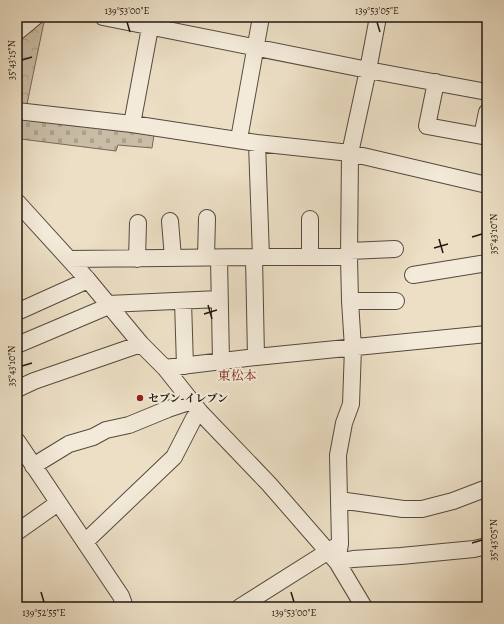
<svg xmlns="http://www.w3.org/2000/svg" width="504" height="624" font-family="Alegreya,'Noto Serif JP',serif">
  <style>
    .forest { fill: url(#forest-crowns); stroke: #756b5c }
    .cemetery { fill: url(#cemetery-stones); stroke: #756b5c }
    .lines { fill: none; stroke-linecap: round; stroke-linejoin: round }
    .minor-casing { stroke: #544a3e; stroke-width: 18 }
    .minor { stroke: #f3ead9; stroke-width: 16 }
    .ticks { fill: none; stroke: #211911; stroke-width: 1.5 }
    .poi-dot { fill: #8f2418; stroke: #f3ead9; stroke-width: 1.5 }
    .labels { text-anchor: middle; stroke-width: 4; stroke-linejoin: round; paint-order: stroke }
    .poi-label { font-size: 11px; font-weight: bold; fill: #211911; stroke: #f3ead9; text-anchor: start }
    .quarter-label { font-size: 13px; fill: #7a1f14; stroke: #f3ead9 }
    .neatline { fill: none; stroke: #211911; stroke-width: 1.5 }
    .ticks-label { font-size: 10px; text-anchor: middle; fill: #211911 }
  </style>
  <defs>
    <pattern id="forest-crowns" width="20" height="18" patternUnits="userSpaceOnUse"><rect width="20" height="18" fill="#c9bda6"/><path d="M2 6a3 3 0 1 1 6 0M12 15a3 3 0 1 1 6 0" fill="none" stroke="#aca28e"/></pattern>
    <pattern id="cemetery-stones" width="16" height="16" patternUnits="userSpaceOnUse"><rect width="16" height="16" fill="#c9bda6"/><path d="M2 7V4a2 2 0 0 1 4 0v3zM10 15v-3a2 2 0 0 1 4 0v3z" fill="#aca28e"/></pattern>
  </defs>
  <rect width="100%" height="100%" fill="#ecdfc5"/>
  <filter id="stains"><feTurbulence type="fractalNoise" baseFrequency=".005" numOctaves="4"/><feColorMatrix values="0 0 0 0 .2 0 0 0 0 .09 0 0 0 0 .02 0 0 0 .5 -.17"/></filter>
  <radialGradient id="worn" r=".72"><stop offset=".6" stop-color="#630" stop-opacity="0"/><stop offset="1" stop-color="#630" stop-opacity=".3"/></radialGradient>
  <path class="forest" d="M45,17l-18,87 -10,-1v-62z"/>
  <path class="cemetery" d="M17,118l137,17 -2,13 -34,-3 -2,6 -95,-12 -4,-6z"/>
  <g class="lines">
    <defs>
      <path id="minor" d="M103,17l265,53 -18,83 -1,104 1,44 3,47 -2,56 -7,19 -6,32 2,89 -3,18 16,-3 48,-3 73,-7 13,-3
        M378,17l-10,53 119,22
        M17,32l18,-15
        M436,82l-9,44 55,10 5,-24
        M17,111l115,13 125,19 93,10 137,32
        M132,124l20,-107
        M239,139l22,-122
        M257,143l4,114
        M17,202l71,78 53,64 24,24 35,44 69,72 68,78 27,45
        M170,221l3,37
        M349,251l46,-2
        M254,257l2,100
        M310,257v-38
        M206,258l1,-40
        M219,258l2,103
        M69,259l192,-2h88
        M137,259l1,-36
        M413,275l74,-12
        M183,301l2,65
        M350,301h46
        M108,304l111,-5
        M17,312l71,-32
        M17,345l92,-39
        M165,368l91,-11 231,-23
        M17,389l17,-8 107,-37
        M17,441l104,155 4,11
        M33,466l36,-22 24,-7 13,-7 23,-5 39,-16 24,-8
        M339,500l64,9h19l31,-8 34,-13
        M17,532l41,-29
        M85,542l89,-85 20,-39 6,-6
        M240,607l95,-60"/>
    </defs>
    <use href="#minor" class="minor-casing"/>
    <use href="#minor" class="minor"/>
  </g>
  <path class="ticks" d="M127,22l3,10M377,22l3,10M22,60l10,-3M472,237l10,-3M439,239l4,14M434,248l14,-4M208,305l4,14M204,314l13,-4M22,366l10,-3M472,543l10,-3M41,592l3,10M291,592l3,10"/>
  <circle class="poi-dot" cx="140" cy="398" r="4"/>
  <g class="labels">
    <g class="poi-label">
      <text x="148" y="402">セブン-イレブン</text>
    </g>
    <g class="quarter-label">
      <text x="237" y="380">東松本</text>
    </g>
  </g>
  <rect width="504" height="624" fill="none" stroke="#ecdfc5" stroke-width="44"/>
  <rect x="22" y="22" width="460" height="580" class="neatline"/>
  <g class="ticks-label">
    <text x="127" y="14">139°53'00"E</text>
    <text x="377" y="14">139°53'05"E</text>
    <text transform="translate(11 60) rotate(-90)" y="4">35°43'15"N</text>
    <text transform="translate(493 234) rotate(-90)" y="4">35°43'10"N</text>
    <text transform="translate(11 366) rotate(-90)" y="4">35°43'10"N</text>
    <text transform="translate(493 540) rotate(-90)" y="4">35°43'05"N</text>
    <text x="44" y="616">139°52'55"E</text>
    <text x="294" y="616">139°53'00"E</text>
  </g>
  <rect width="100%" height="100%" filter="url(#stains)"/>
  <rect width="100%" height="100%" fill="url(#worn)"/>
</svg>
